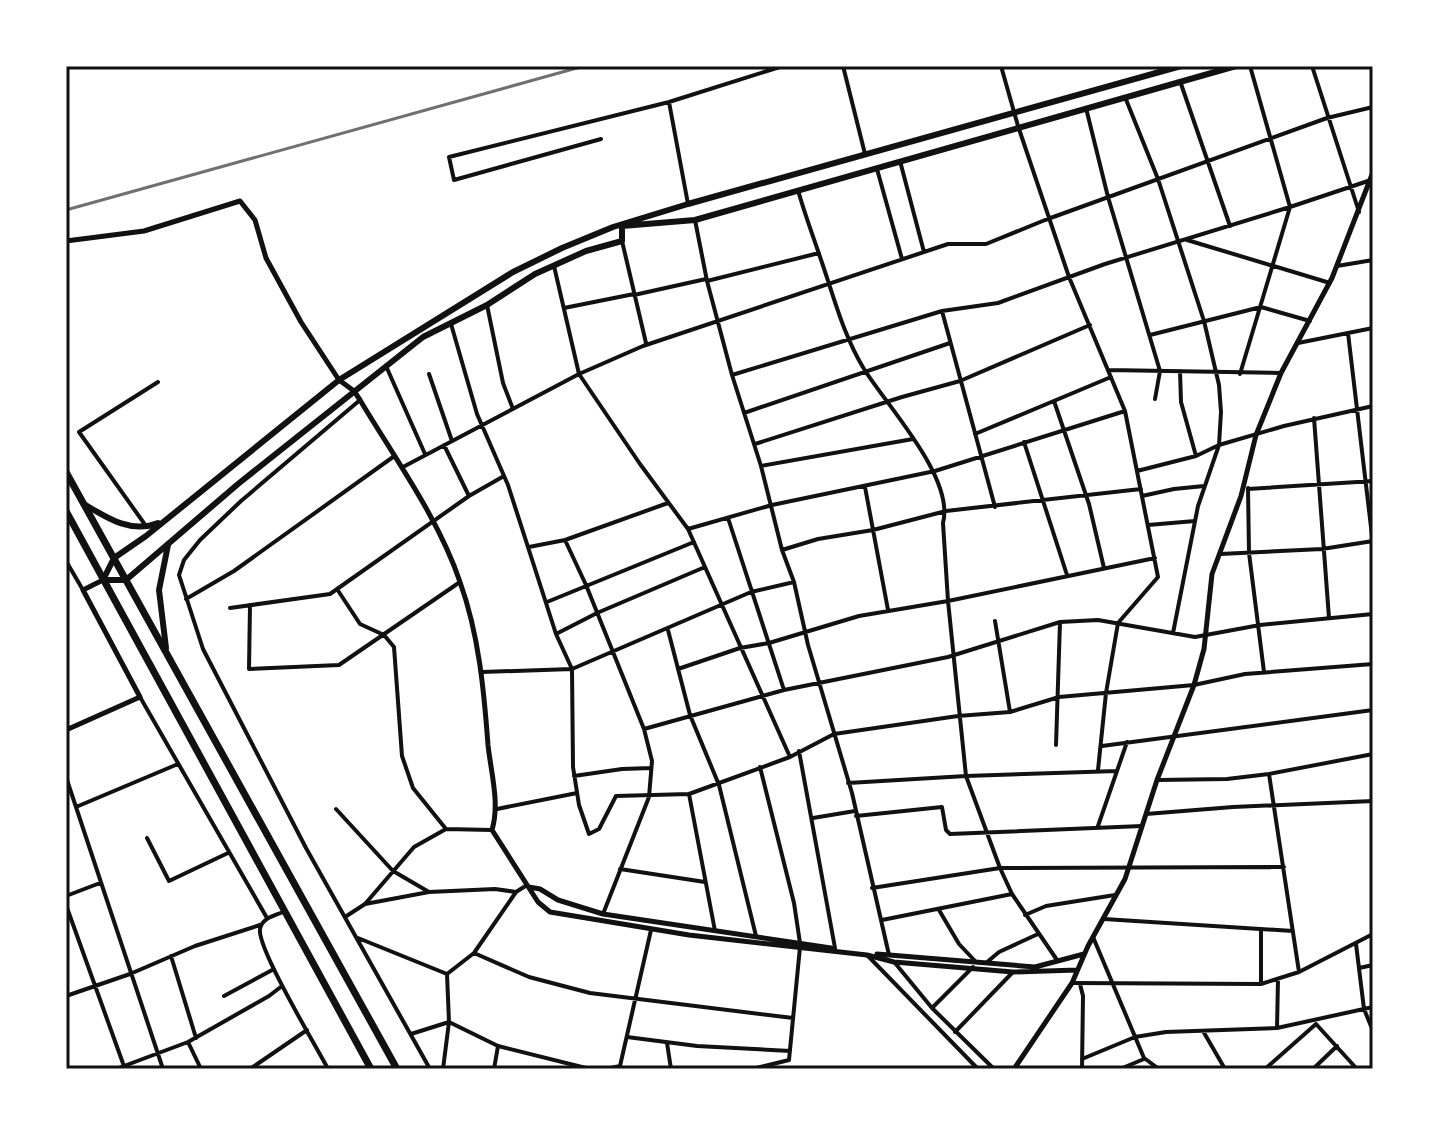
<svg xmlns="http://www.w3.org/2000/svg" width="1439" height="1135" font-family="'Roboto Condensed',sans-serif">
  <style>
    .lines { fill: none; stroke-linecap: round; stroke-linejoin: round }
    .minor { stroke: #111; stroke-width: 4 }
    .tertiary { stroke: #111; stroke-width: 5 }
    .secondary { stroke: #111; stroke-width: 6 }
    .trunk { stroke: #111; stroke-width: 7 }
    .rail { stroke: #707070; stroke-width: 3 }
    .neatline { fill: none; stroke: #111; stroke-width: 3 }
  </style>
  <rect width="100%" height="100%" fill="#fff"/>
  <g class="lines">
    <path class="minor" d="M843,66l22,88
      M1001,66l17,60 51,151 56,134 33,166 -40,46 -12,70 -8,77
      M1312,66l47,146
      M1180,81l50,145
      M1125,97l33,82 46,142 15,64 2,27 -2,33 -21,61 -25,127
      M669,102l19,102
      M1086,108l22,89 52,174 -5,28
      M601,139l-147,41 -5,-23 220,-55 114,-36
      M900,161l24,91
      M877,169l25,90
      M798,190c6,22 14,43 21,64 14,39 23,79 45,115 23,37 91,109 79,154l5,78 18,175 34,92 12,26 45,66
      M695,220l12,61 25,94 29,91 21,84 12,32 14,63 44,148 37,162
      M1187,240l143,43
      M622,241l24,102
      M554,266l25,108 61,90 48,65 102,228
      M1337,266l36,-6
      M707,281l112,-28
      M634,295l72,-16
      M487,305l16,78 10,26
      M564,308l70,-14
      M942,311l53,196
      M451,324l26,90 31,71 48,149 16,35 1,98 6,38 10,29 10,-5 17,-33 73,-2 101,-37 44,-23 124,-18 52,-4 49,-15 135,-12 51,-11 128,-10
      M1348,333l25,211
      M1150,335l111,-28 49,14
      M1298,343l75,-15
      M386,366l39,88
      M1108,370l173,3
      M1180,371l1,31 15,54
      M429,374l23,67
      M1240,374l50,-167 -40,-141
      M732,375l210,-64 56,-8 107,-39 185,-57 81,-27
      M360,400l-119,101 -41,39 -16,20 -5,15 24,74 103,199 124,221
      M1054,401l35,103 15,64
      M744,413l206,-70
      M1314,418l15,200
      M975,434l136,-57
      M1024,442l43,133
      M755,444l147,-47 58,-16 130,-56
      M444,445l25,51
      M761,466l152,-27
      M403,467l176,-93 64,-28 305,-102h38l59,-24 282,-102 46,-11
      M1137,471l59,-15 23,-11 65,-19 89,-20
      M865,487l23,123
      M1248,488l1,65 15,119
      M1248,489l125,-8
      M1142,496l32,-7 30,-3
      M728,518l56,172
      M1148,525l47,-4
      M146,526l-67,-94 79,-50
      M688,529l84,-24 163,-34 190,-60
      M565,540l21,45 58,144 8,32 -3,36 -46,117
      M529,547l36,-7 103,-37
      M782,550l36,-11 55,-9 73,-19 195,-22
      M1220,554l102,-5 51,-8
      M66,561l17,29
      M337,589l23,35 24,11 10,12 8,109 11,32 33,41 46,1
      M186,599l48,-28 159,-114
      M547,602l147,-60
      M250,605l-1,64 90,-4 121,-83
      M230,608l100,-14 139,-98 35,-20
      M995,621l15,91
      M668,630l22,85 29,70 37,151
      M556,634l41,-21 108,-46
      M678,669l62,-21 29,-5 90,-27 89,-15 207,-43
      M482,672l90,-3 179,-77 43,-10
      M140,697l127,221
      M644,729l140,-39 164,-33 112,-35 38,-2 97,17 65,-12 113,-11
      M1056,745l4,-123
      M1102,746l271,-36
      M799,751l36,197
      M760,767l34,136 6,40
      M1269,774l30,198
      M574,776l48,-7 29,-1
      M66,777l97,292
      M1158,780l69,-1 42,-5 104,-20
      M848,783l118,-7 151,-5
      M689,794l26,137
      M76,807l102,-43
      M336,809l57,62 36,21
      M497,809l80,-16
      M1146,814l87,-7 140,-6
      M856,816l86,-9 4,23 4,4 192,-8
      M813,818l42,-7
      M1098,826l29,-84
      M147,838l22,43 59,-28
      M620,869l85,13
      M872,888l128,-20 284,-1
      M66,896l34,-13
      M365,904l64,-12 66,-3 21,3 11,-7
      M66,905l59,164
      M939,910l20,34 17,18
      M283,912c-9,4 -21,6 -23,17 -3,19 56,117 68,140
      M1025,915l21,-9 69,-11
      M345,917l20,-13 49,-57 32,-18
      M1104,919l189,12
      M882,920l130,-26
      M1261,929v55
      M1093,937l51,121 15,11
      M358,938l89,36
      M1356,944l8,65 9,22
      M474,953l55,24 61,16 203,25
      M171,956l25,82
      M868,956l110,113
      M895,963l37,45 62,61
      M986,963l13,-11 39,-18
      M1359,968l14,-3
      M1072,983l189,1 38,-12 74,-38
      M1080,984l3,12 -1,73
      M66,996l64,-22 65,-28 65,-21
      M224,996l50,-27
      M932,1008l41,-41
      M1316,1024l41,45
      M1277,1028l1,-49
      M1203,1031l22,38
      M955,1032l57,-59
      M411,1034l38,-12 49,24 92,23
      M627,1037l70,9 93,5
      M667,1043l4,26
      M1082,1059l53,-22 31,-5 111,-4 96,-21
      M116,1069l72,-27
      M201,1069l-13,-27 81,-46 13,-10
      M250,1069l57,-39
      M443,1069l6,-47 -2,-48 27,-21 42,-61
      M494,1069l4,-23
      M606,1069l14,-3 31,-136
      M752,1069l37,-9 11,-113
      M1120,1069l24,-10
      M1265,1069l51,-45
      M1313,1069l24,-23"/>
    <path class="tertiary" d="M66,241l78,-10 96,-30 15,19 11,38 35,64 38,58 15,11 6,9c34,57 79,119 100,182 19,53 24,109 28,163 3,28 12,58 4,85l46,72 12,10 139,23 178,20 27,7 119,10 64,-2
      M66,730l74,-33 -57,-107 20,-10
      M529,887l11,2 18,11 45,14 228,34
      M877,954l158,13 49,-13
      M1014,1069l58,-86 16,-37 37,-67 32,-99 37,-95 10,-36 8,-75 29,-78 15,-61 25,-62 51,-95 41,-106"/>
    <path class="secondary" d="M1181,66l-493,138 -75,23 -51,21 -49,24 -174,108 -193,156 -32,22 -11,22h23l112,-96 185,-147 64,-32 48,-31 51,-23 36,-10v-15l73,-6 541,-154
      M84,504c23,14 47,30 74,19
      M166,648l-7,-58 9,-45"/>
    <path class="trunk" d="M66,472l331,597
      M66,511l305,558"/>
    <path class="rail" d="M66,210l518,-144"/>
  </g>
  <rect width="1439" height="1135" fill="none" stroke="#ffffff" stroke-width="136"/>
  <rect x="68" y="68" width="1303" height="999" class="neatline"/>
</svg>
